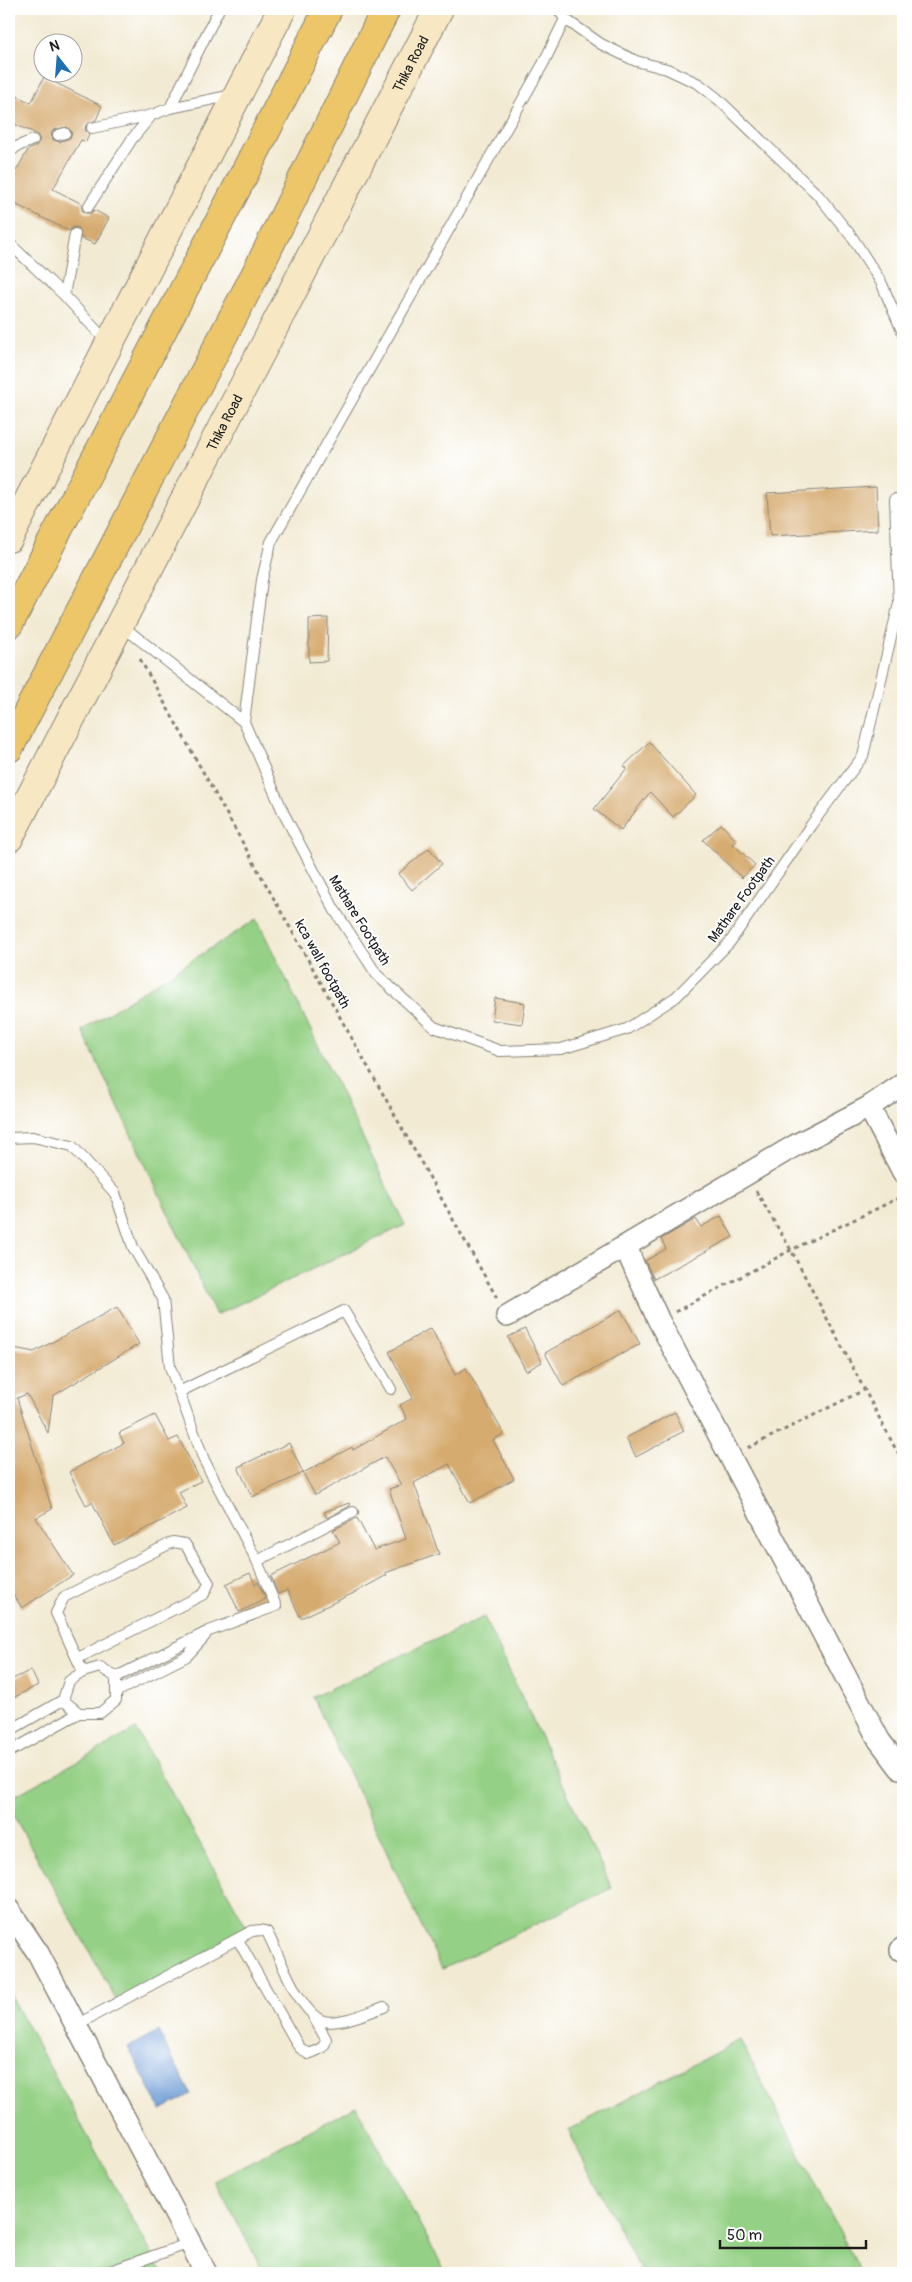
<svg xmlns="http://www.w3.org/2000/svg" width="912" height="2282" font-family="Pangolin,sans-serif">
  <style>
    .green { fill: #94d085; stroke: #587650 }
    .water { fill: #6d9bd5; stroke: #445c78 }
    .building { fill: #d6ab6f; fill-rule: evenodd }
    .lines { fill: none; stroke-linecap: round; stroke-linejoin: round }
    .service-casing { stroke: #878378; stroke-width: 12 }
    .minor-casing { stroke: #878378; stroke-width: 24 }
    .secondary-casing { stroke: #878378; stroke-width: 30 }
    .trunk-casing { stroke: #878378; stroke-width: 30 }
    .path { stroke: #878378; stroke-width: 3; stroke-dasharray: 4 4; stroke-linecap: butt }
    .service { stroke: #fff; stroke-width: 10 }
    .minor { stroke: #fff; stroke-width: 21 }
    .secondary { stroke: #f7e8c3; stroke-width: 28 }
    .trunk { stroke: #ecc669; stroke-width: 28 }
    .labels { text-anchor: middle; stroke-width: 4; stroke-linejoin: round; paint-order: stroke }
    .street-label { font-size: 14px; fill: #1c1c1c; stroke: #fff }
  </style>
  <rect width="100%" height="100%" fill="#fff"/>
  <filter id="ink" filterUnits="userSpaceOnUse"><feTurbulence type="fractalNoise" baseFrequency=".02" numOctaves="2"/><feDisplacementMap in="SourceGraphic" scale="10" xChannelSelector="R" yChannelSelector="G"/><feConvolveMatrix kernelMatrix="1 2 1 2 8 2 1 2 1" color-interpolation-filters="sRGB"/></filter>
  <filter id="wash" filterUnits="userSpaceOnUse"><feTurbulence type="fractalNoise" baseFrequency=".0096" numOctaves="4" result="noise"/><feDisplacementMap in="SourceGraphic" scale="20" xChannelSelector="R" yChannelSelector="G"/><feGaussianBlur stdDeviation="1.12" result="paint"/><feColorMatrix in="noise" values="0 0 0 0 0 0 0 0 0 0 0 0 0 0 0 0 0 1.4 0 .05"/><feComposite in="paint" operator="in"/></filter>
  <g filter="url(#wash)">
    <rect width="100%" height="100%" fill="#f2ead3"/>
    <path class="green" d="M257,919l148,306 -189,90 -134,-285z
      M484,1617l128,271 -170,81 -129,-272z
      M136,1729l114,204 -131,72 -110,-198v-8z
      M9,1992l153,281h-153z
      M740,2040l121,233h-219l-74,-143z
      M356,2106l90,167h-182l-49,-92z"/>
    <path class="water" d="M158,2031l33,63 -30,16 -33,-63z"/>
    <g id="blocks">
      <path class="building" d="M44,77l58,29 -6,14 -10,5 -1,5 4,4 -3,8 -5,-2 -28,49 29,15v6l3,3h6l3,-3 15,8 -14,26 -14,-6 -2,-10 -6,-1 -4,4 -60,-30v-23l4,-9 3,2 12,-21 8,-4 4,-6 -3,-6 -28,-12v-30l22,11zM67,127l5,5 -2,6 -11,4 -6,-2 -2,-6 2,-4z
        M876,487l2,43 -108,6 -3,-43z
        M328,618l-1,43 -18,1v-43z
        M649,742l47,53 -23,22 -23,-25 -29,38 -27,-21 33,-41 -3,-2z
        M721,824l16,17 -4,3 22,21 -13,13 -39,-38z
        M429,848l13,16 -30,26 -14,-16z
        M495,998l30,5 -3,21 -30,-4z
        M721,1216l12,21 -79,42 -9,-18 21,-12 -5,-10 35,-20 5,8z
        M117,1307l22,37 -86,52 -5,37 -21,-39 -10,4 35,111 -16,9 37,57 -51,33 -13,-20v-241l25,5z
        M621,1310l19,34 -77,42 -18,-33z
        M431,1328l24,47 11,-7 38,66 -11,6 21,39 -44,24 -21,-39 -35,19 25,71 -54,19 2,2 -31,17 -55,26 -14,-28 -9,4 -7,-18 69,-34 -7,-12 24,-12 17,32 32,-11 -17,-50 12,-4 -16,-28 -70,38 -12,-22 49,-26 1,3 54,-31 -7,-14 13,-7 -24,-46z
        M525,1329l17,33 -16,9 -18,-34z
        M675,1412l9,19 -48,26 -10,-19z
        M155,1415l14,26 9,-4 23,44 -22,11 8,16 -73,37 -22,-43 -6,3 -17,-33 55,-29 -5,-10z
        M289,1443l14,30 -51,24 -14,-30z
        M349,1503l1,3 -23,12 -3,-6z
        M250,1573l5,11 3,-2 8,17 -27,13 -13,-28z
        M31,1670l7,15 -29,15v-19z"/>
    </g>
  </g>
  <g filter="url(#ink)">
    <use href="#blocks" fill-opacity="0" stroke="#878378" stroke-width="1"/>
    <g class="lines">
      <defs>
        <path id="service" d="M558,9l7,10 36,25 35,17 31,8 32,15 19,15 100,96 34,42 29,45 22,51
          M170,108l49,-99
          M92,128l60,-13
          M58,135l7,-2
          M9,153l7,-6 17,-7
          M88,207l44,-68 20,-24 18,-7 63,-13
          M75,234l-11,61 44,48
          M9,243l55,52
          M121,625l123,97 40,92 50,95 43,66 57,52 66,24 61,-2 66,-20 49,-32 54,-55 81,-117 52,-69 36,-153 -4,-104
          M244,722l18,-142 9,-38 272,-478 22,-45
          M9,1138l24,-1 39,9 43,47 18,54 30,52 7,68 34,93 53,101 19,45 -67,25 -93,46 -16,-10 -17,5
          M179,1392l165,-81 47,78
          M257,1561l96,-49
          M116,1692l71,-36 18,-20
          M63,1700l16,13
          M9,1731l54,-31 6,-19 14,-9 -27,-59 8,-16 109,-55 12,2 24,39 -5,11 -126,64
          M9,1752l70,-39h21l16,-13v-23
          M238,1940l61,107 9,7c8,-3 18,-6 18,-15l-13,-23
          M76,2025l176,-94 9,-1 6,2c12,23 33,83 57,89 16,4 45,-9 60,-14
          M105,2273l85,-30"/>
        <path id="minor" d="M869,1107l34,65
          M627,1246l4,14 28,61 220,419 21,28h3
          M507,1316l289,-171 73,-38 34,-23
          M9,1910l29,43 168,320
          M901,1950l2,-2"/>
        <g id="secondary">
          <path d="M9,538l273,-529"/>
          <path id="s1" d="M9,838l430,-829"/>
        </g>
        <path id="trunk" d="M9,624l231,-442 88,-173
          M9,748l249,-479 128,-260"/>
      </defs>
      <use href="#service" class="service-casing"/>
      <use href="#minor" class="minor-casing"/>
      <use href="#secondary" class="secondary-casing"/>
      <use href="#trunk" class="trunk-casing"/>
      <path class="path" d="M140,659l358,641
        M756,1191l35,59 112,213
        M675,1312l116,-62 112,-54
        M748,1448l118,-59"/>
      <use href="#service" class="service"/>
      <use href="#minor" class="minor"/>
      <use href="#secondary" class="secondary"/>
      <use href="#trunk" class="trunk"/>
    </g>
  </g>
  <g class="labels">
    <g class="street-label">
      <text dy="5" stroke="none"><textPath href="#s1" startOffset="872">Thika Road</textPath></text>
      <text dy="5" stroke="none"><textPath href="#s1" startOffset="468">Thika Road</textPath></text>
      <text transform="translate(741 899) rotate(-54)" y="5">Mathare Footpath</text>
      <text transform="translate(360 920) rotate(58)" y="5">Mathare Footpath</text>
      <text transform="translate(323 964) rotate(61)" y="5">kca wall footpath</text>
    </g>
  </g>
  <rect width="912" height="2282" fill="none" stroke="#fff" stroke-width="30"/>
  <g transform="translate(58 58) rotate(343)"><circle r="24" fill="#ffffff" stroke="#a4a4a4"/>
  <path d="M0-4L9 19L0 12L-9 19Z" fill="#1f6fb2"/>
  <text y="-8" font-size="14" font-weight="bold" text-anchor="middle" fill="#1c1c1c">N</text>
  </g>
  <path d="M720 2240v8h146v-8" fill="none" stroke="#1c1c1c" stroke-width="2.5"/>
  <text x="727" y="2240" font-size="15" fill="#1c1c1c" stroke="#ffffff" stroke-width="4" paint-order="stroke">50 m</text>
</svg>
